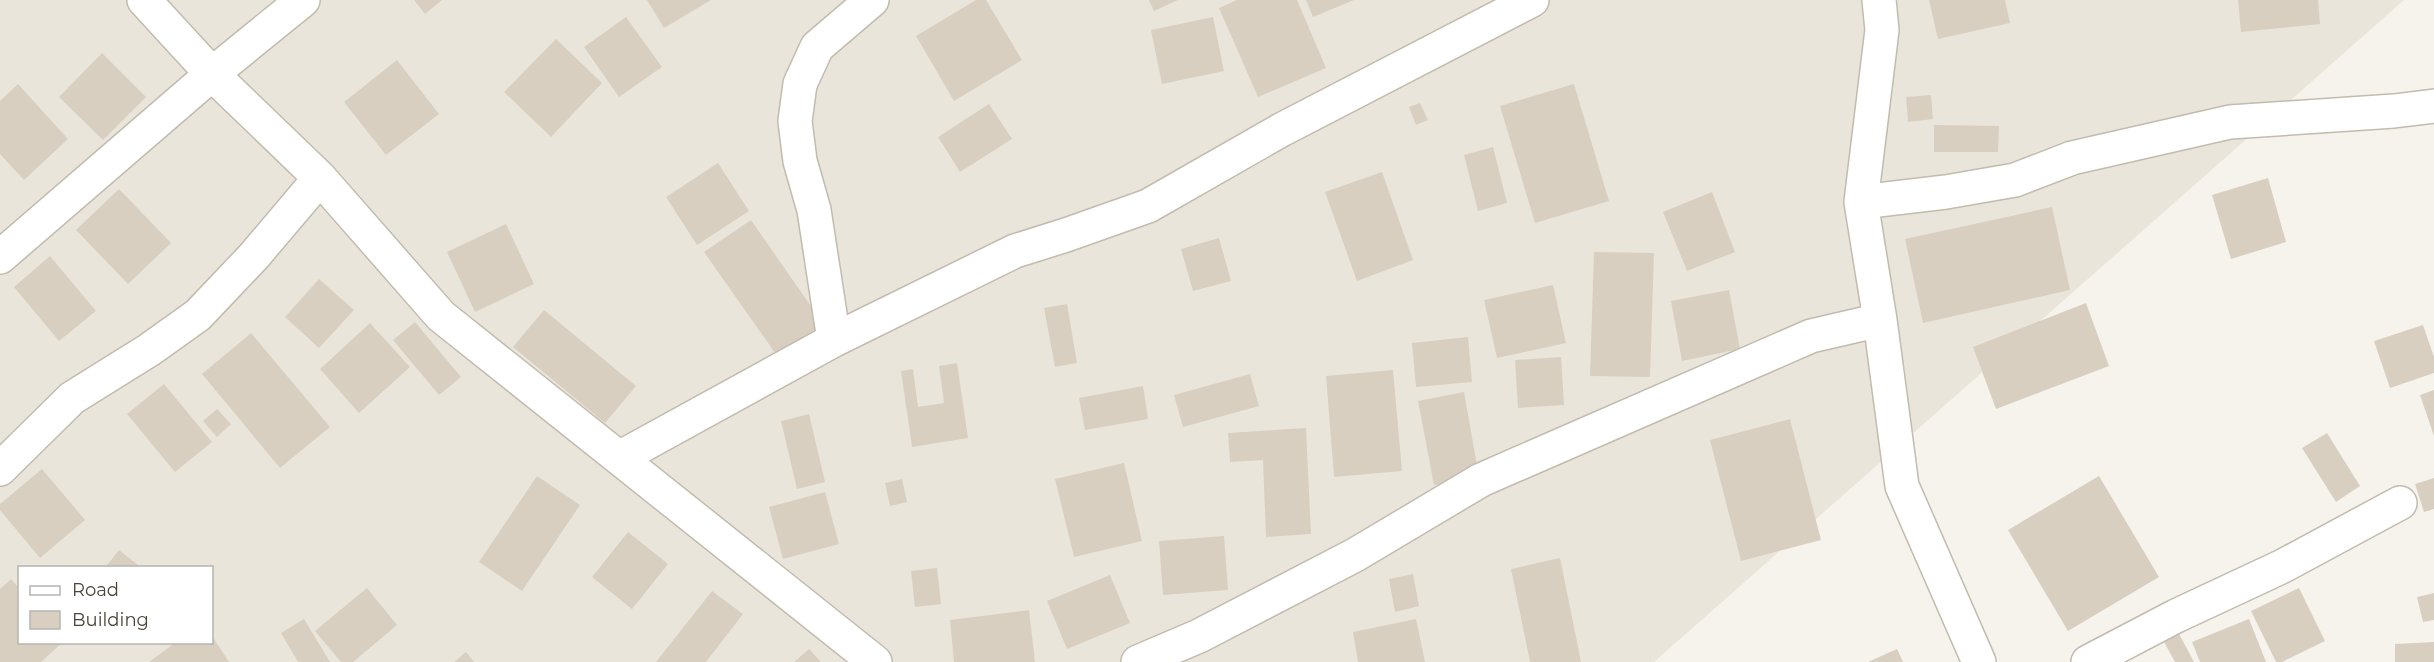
<svg xmlns="http://www.w3.org/2000/svg" width="2434" height="662" font-family="Montserrat,sans-serif">
  <style>
    .residential { fill: #eae5da; fill-rule: evenodd }
    .building { fill: #d8cfc1 }
    .lines { fill: none; stroke-linecap: round; stroke-linejoin: round }
    .minor-casing { stroke: #c2bbae; stroke-width: 36 }
    .minor { stroke: #fff; stroke-width: 33 }
  </style>
  <rect width="100%" height="100%" fill="#f6f3ec"/>
  <path class="residential" d="M0,0h2404l-750,662h-1654zM20,568h192v74h-192z"/>
  <path class="building" d="M414,0h28l-17,14z
    M647,0h64l-47,28z
    M976,0h10l36,60 -68,41 -38,-65z
    M1149,0h29l-24,11z
    M1237,0h60l29,68 -68,29 -39,-89z
    M1306,0h48l-41,17z
    M1929,0h76l5,23 -72,16z
    M2238,0h80l2,24 -79,8z
    M626,17l36,50 -43,30 -35,-50z
    M1213,17l11,54 -62,13 -11,-54z
    M556,39l46,44 -51,54 -47,-45z
    M102,53l44,44 -43,43 -44,-43z
    M397,60l42,54 -53,41 -42,-53z
    M18,84l50,55 -44,41 -24,-26v-53z
    M1574,84l35,117 -74,22 -35,-117z
    M1931,95l2,24 -25,3 -2,-25z
    M1420,103l8,17 -12,5 -7,-18z
    M989,104l23,35 -52,33 -22,-35z
    M1934,125l65,1 -1,26h-64z
    M1493,147l14,56 -29,8 -14,-56z
    M718,163l31,48 -52,34 -31,-48z
    M1382,172l31,88 -56,21 -32,-89z
    M2268,178l18,64 -55,17 -19,-64z
    M119,189l52,54 -43,41 -52,-54z
    M1712,192l23,60 -48,19 -24,-59z
    M2052,207l18,83 -147,33 -18,-84z
    M751,220l73,105 -46,32 -74,-105z
    M506,224l28,60 -59,28 -28,-60z
    M1219,238l12,43 -38,10 -12,-42z
    M1594,252l60,1 -4,124 -60,-1z
    M50,256l46,55 -37,30 -45,-54z
    M319,279l35,31 -35,38 -34,-31z
    M1553,285l13,58 -69,15 -13,-58z
    M1729,290l11,59 -58,12 -11,-60z
    M2086,303l23,63 -113,43 -23,-62z
    M1067,304l10,59 -22,4 -11,-59z
    M544,310l92,76 -31,37 -92,-76z
    M415,322l46,55 -22,18 -46,-55z
    M370,323l40,44 -51,46 -39,-44z
    M2423,325l11,32v16l-44,15 -16,-47z
    M251,333l79,94 -50,41 -78,-94z
    M1468,337l4,45 -56,5 -4,-44z
    M1561,357l3,48 -46,3 -3,-48z
    M957,363l11,75 -56,9 -11,-76 12,-2 5,38 26,-4 -5,-37z
    M1393,370l9,101 -68,6 -8,-101z
    M1250,374l9,32 -76,21 -9,-32z
    M164,384l48,58 -37,30 -48,-58z
    M1143,386l5,33 -63,11 -6,-32z
    M2434,390v46l-14,-41z
    M1464,392l15,85 -45,8 -16,-84z
    M217,409l14,15 -14,13 -14,-16z
    M809,414l16,68 -28,7 -16,-68z
    M1790,419l31,121 -80,21 -31,-121z
    M1306,428l5,106 -45,3 -3,-77 -33,2 -2,-29z
    M2327,433l33,53 -24,16 -34,-54z
    M1124,463l18,78 -68,16 -19,-78z
    M42,469l43,51 -45,38 -40,-48v-6z
    M537,476l43,29 -58,86 -43,-29z
    M2099,476l60,101 -91,54 -60,-101z
    M2434,478v31l-10,3 -9,-28z
    M902,479l5,23 -17,4 -5,-23z
    M825,492l14,52 -56,15 -14,-52z
    M628,532l40,32 -36,45 -40,-32z
    M1224,536l4,54 -65,5 -4,-54z
    M119,550l23,18h-37z
    M1560,558l21,104h-51l-19,-93z
    M937,568l4,36 -26,3 -4,-36z
    M1413,574l6,32 -24,6 -6,-33z
    M1110,575l20,48 -63,26 -20,-48z
    M11,579l9,10v53h43l-22,20h-41v-73z
    M367,588l30,37 -44,37h-12l-26,-31z
    M2299,588l26,53 -43,21h-6l-25,-51z
    M712,591l31,23 -37,48h-50z
    M2434,593v27l-11,2 -6,-25z
    M1029,610l6,52h-81l-4,-42z
    M304,619l26,43h-32l-17,-29z
    M1416,619l9,43h-67l-5,-30z
    M2249,619l17,43h-66l-8,-20z
    M2178,632l16,30h-19l-12,-22z
    M212,636l17,26h-80l27,-20h36z
    M2434,642v20h-39v-18z
    M809,649l12,13h-27z
    M1897,649l6,13h-35z
    M466,652l8,10h-20z"/>
  <g class="lines">
    <defs>
      <path id="minor" d="M144,0l68,74 108,104 121,138 434,346
        M1879,0l3,30 -21,172 19,118 22,166 77,176
        M1861,202l85,-10 69,-12 57,-22 158,-36 164,-11 40,-5
        M0,257l212,-183 91,-74
        M834,340l-20,-130 -14,-49 -5,-40 5,-37 17,-37 55,-47
        M621,457l213,-117 181,-89 51,-16 82,-29 133,-76 251,-130
        M0,469l72,-71 77,-48 49,-35 56,-59 66,-78
        M1138,662l61,-26 156,-81 126,-75 330,-144 69,-16
        M2088,662l88,-46 107,-50 117,-63"/>
    </defs>
    <use href="#minor" class="minor-casing"/>
    <use href="#minor" class="minor"/>
  </g>
  <rect x="18" y="566" width="195" height="78" fill="#ffffff" stroke="#b7b4b0" stroke-width="1.5"/>
  <rect x="30" y="586" width="30" height="9" fill="#ffffff" stroke="#b7b4b0" stroke-width="1.5"/>
  <text x="72" y="596" font-size="18" fill="#4b4439">Road</text>
  <rect x="30" y="611" width="30" height="18" fill="#d8cfc1" stroke="#b7b4b0" stroke-width="1.5"/>
  <text x="72" y="626" font-size="18" fill="#4b4439">Building</text>
</svg>
